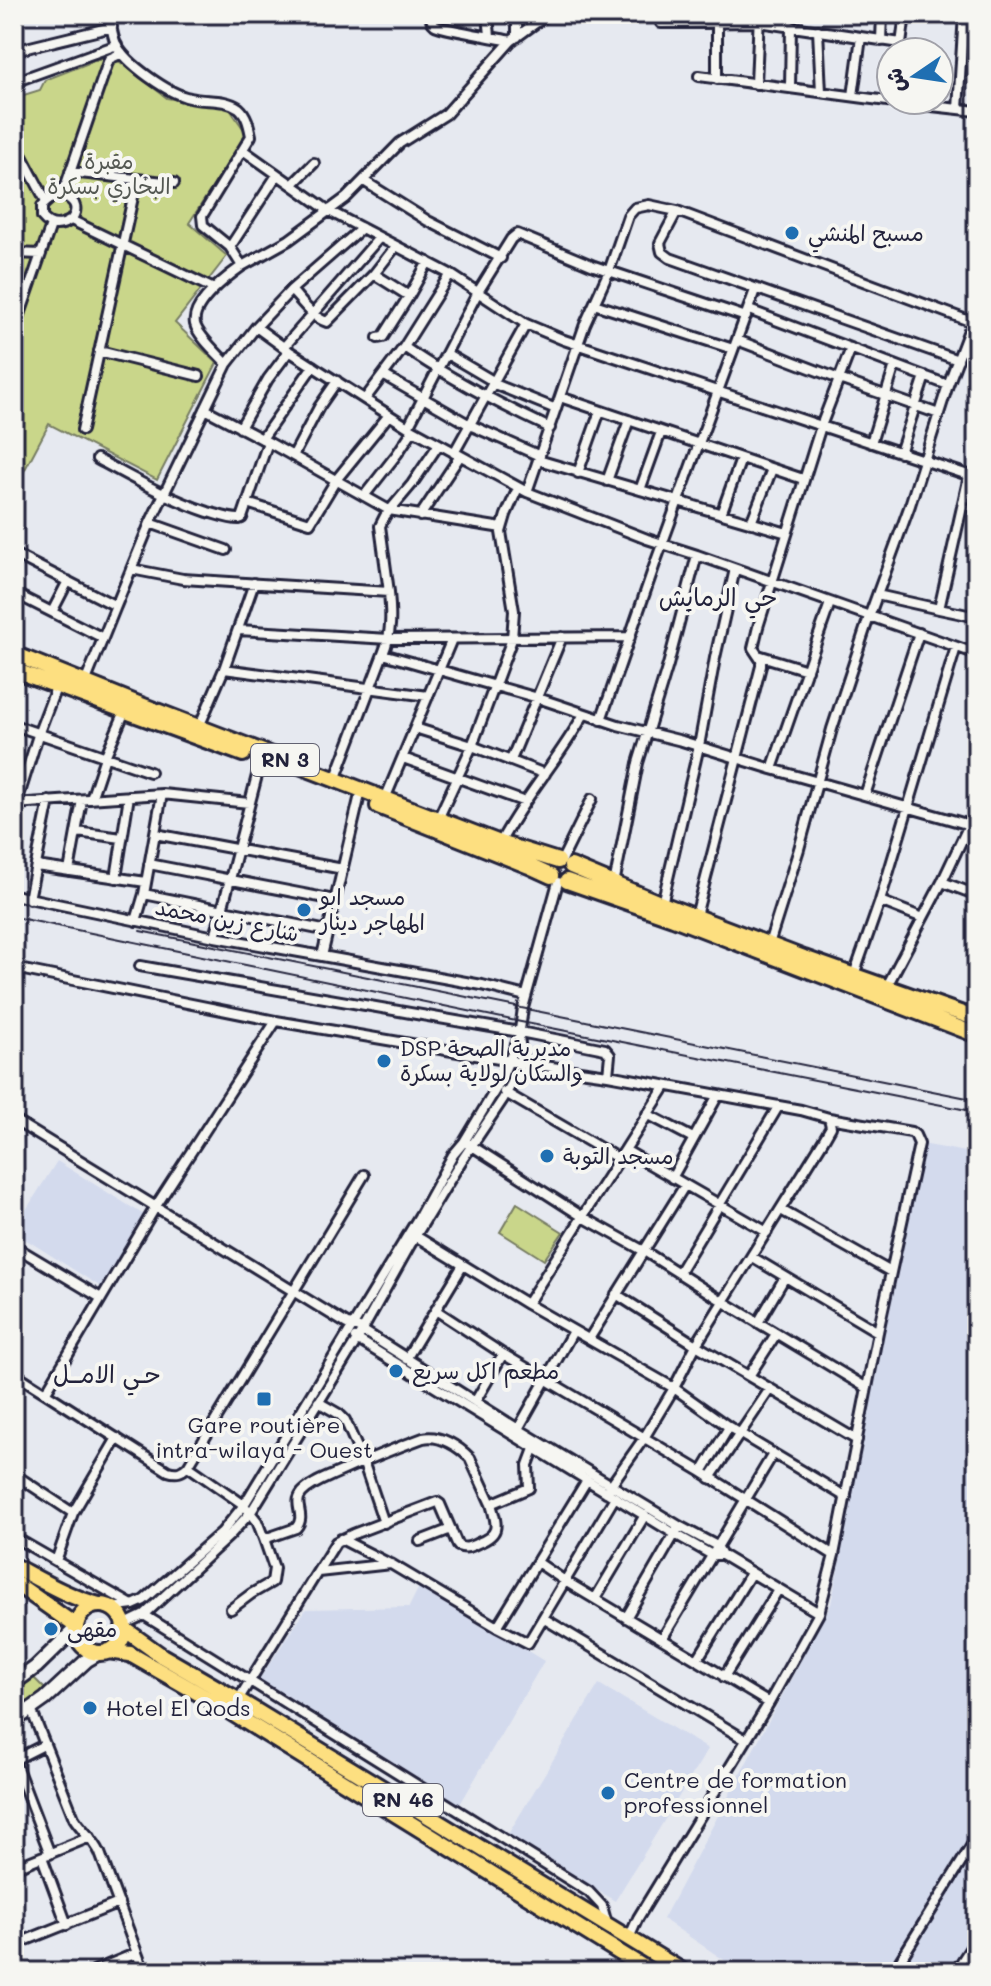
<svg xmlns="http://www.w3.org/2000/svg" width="991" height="1986" font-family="Mali,'Playpen Sans Arabic',sans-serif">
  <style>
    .built { fill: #d3daed }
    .green { fill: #c9d68a; stroke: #767c62; stroke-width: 2 }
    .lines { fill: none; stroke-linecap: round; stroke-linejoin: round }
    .street-casing { stroke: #22223b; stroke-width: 14 }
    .secondary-casing { stroke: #22223b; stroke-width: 18 }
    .primary-casing { stroke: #22223b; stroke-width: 20 }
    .street { stroke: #f6f6f2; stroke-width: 8 }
    .secondary { stroke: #f6f6f2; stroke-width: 12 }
    .primary { stroke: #fddf80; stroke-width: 14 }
    .rail { stroke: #22223b; stroke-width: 2 }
    .poi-dot { fill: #1f6fb2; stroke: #f6f6f2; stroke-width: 3 }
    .labels { text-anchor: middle; stroke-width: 8; stroke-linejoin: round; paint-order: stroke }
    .shield { fill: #f6f6f2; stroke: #626272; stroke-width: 2 }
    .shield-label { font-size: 20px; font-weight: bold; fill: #22223b }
    .park-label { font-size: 22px; fill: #545853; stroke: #f6f6f2 }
    .poi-label { font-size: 22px; fill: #22223b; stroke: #f6f6f2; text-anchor: start }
    .street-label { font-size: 22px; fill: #22223b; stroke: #f6f6f2 }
    .neighbourhood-label { font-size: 24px; fill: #22223b; stroke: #f6f6f2 }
  </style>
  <rect width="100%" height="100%" fill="#e6e9f0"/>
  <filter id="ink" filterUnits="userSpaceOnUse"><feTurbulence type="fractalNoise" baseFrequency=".0125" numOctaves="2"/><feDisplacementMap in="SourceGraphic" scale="16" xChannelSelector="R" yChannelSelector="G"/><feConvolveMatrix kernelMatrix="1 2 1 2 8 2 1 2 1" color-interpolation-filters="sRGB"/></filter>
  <g filter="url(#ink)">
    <path class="built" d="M922,1144l55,10v818h-235l-79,-53 168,-315z
      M57,1161l87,54 -43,72 -87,-55v-3z
      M420,1585l124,76 -85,145 -201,-125 48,-72 103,-2z
      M599,1684l109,65 -93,152 -108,-65z"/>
    <path class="green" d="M104,57l16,5 47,36 62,10 18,26 -58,89 38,33 -52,67 42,40 -60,117 -108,-56 -35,66v-392l26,-8 5,-10z
      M517,1203l46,29 -19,28 -44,-28z
      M33,1677l15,15 -34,25v-26z"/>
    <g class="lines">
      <defs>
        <path id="street" d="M109,14c2,10 3,21 7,30 10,20 53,50 74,54 16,4 35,0 49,10 8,7 10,18 12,28l-49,80 1,9 27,22 12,19c-14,10 -51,38 -47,58 3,12 23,30 32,40
          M430,14c1,5 1,8 5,11 5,4 64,13 76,16
          M488,14l2,22
          M717,14v65
          M661,23l98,-1 142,21
          M818,30l3,62
          M517,37v-23
          M881,41l1,-27
          M14,51l98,-24
          M900,52l5,-38
          M699,76l196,26
          M14,82l103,-37
          M756,84l3,-70
          M790,88l1,-62
          M853,96l8,-59
          M895,100v2l82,9
          M958,109l6,-95
          M14,141l32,60
          M243,150l86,61 121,63 76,50 38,16 413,138
          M70,172l104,11
          M364,181l64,40 73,37
          M293,184l21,-21
          M62,196l47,-137 13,-6
          M71,220c7,-9 6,-18 -5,-23h-14l-10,9v11c8,10 18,10 29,3l143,69
          M230,247l47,-72
          M14,253l27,1
          M242,266l47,-26 57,-42 54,-55 46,-29 65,-73 37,-27
          M374,274l35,22 19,-34
          M291,290c11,12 21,27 36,32l47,-48 22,-28
          M594,304l139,45
          M749,310l199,75
          M976,323l-4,-1 5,-14
          M256,327l33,24 119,76 119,65 58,-168 24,-53 19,-55 7,-8 14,-3 28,6
          M14,332l37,-107
          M378,338l5,-1 26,-41
          M737,340l102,39 100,35
          M284,347l95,-109
          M404,347c46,32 95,57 146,81
          M99,351l100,25
          M447,354l46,27
          M383,375l87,50 70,31
          M492,383l64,26
          M560,397l243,82
          M365,399l39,-52 46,-73
          M408,427l70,-135 33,-53 6,-5 77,32 152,51
          M240,428l28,-49 21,-28
          M82,430l55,-251
          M262,439l51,-73
          M268,442l121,68 113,18
          M871,443l24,-78
          M454,453l72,-129
          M900,453l25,-77
          M293,456l26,-49 18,-26
          M97,459c37,20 72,40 111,53 11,3 21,7 31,7l3,-1 26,-76 -63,-33
          M538,460l249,73
          M578,473l22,-62
          M969,476l-30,133 38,8
          M607,481l22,-61
          M640,490l21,-58
          M527,492l120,47 50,16 280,99
          M364,496l33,-42 16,-24
          M247,503l63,20 26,-43 53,-65
          M721,514l20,-55
          M420,516l40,-60
          M150,523l76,27
          M751,523l21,-54
          M14,554l102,52 34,-83 77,-159 29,-37 35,-37 71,-62
          M131,569l52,10 206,13c2,23 3,41 -6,62
          M389,592l-9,-66 5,-10 27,-32 27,-40
          M14,593l89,45
          M877,595l62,14
          M52,612l16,-31
          M238,630l151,9 241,-2
          M972,652l5,-17
          M758,655l49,15
          M224,669l204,27
          M85,683l31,-77
          M601,720l55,-159 99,-271
          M14,725l136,47
          M199,727l25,-58 30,-86
          M415,728l57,18 73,28
          M403,758l122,44
          M511,760l51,-123
          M772,769l58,-166
          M335,780l48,-126 155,44 80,27 64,16 90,28 205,58
          M865,795l54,-162
          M91,799l14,-42 20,-46
          M385,799l67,-160
          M14,804l148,-10 87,9
          M14,812l25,-80 18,-47
          M438,819l34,-73 40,-107 2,-28 -13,-79 5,-17 12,-27
          M77,832l45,6
          M155,834l188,35
          M500,843c24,-46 59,-84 84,-129
          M562,860l30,-61
          M149,864l186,36
          M36,866l110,16
          M69,871l13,-71
          M116,878l13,-82
          M942,882l35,13
          M614,884l24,-121 30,-98 29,-110
          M144,894l184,37
          M14,895l201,42 107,19 37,-157
          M29,899l20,-98
          M880,901l43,17
          M662,904l37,-158 16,-88 20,-89
          M696,916l65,-250v-6l-8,-12 5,-21 63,-201 30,-78
          M136,921l8,-27 18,-100
          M215,937l46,-177
          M769,944l30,-95 33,-120 37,-112 41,-112 38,-120 24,-63 -295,-111 -17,32 2,9 8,6 288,102
          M322,956l160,29 44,11
          M140,966l380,66 85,17 5,6 -2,20
          M14,968l262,53 247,42 85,12 193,35 28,8 2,9 -8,14 -127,204 -22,43 -30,50 -38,54
          M854,975l26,-74 76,-254
          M887,986l55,-104 35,-74
          M504,1092l115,67
          M647,1114l46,24
          M14,1120l333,204 7,1 164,104 161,97 38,20 5,9 97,58
          M469,1144l114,73 61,34 80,51 143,86
          M625,1150l142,82
          M672,1178l46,-83
          M781,1210l110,62
          M414,1235l113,69 147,84 55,39 117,70
          M14,1246l87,52
          M752,1257l126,75
          M679,1272l99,-165
          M616,1294l80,51 161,95
          M527,1304l138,-217
          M437,1311l66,43 199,118 132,83
          M758,1323l27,-46
          M355,1338l320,196 37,21h10
          M589,1339l96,-154
          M406,1359l57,-94
          M14,1373l154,98c9,3 14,1 20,-5l176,-291
          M749,1376l27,-42
          M46,1392l110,-186 120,-185
          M318,1402l21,12 6,6 18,41 21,62
          M475,1402l28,-48
          M518,1429l55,-98
          M188,1466l56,39 13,16 7,18
          M702,1472l27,-45
          M14,1474l59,39
          M710,1478l60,-89
          M14,1537l118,68
          M341,1539l49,25
          M420,1541l31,-12
          M56,1561l17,-48 44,-75
          M537,1562l28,19 204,122
          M318,1572l73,-8 106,63 31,16 87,-146
          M595,1599l50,-84
          M110,1608l23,-3 11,-5 78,-68 22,-27 176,-290 33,-60 11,-13 33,-55 22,-49
          M231,1609l20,-15 21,-12 2,-14 -10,-29 32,-11c11,-13 -4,-23 6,-35 8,-9 22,-14 33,-19 29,-13 58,-25 88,-36 17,-4 36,9 47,20l21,46
          M144,1615l445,277 13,14 5,18
          M543,1618l203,122
          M626,1618l51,-88
          M123,1625l21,-10 85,-79 22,-24 106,-172 53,-95 52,-85 41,-61 20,-36 -4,-26 4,-29 35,-126
          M497,1627l90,-147
          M662,1639l111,-185
          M697,1660l54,-87
          M724,1677l54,-87
          M238,1700l98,-158 17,-8 84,-32 3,2 18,42c8,3 12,1 20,-3 23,-9 19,-18 13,-39l38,-16 -1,-23 6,-16
          M31,1709l43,109c8,13 20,21 26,35l44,119
          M14,1760l36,94
          M14,1760l30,-15
          M42,1857l25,68
          M14,1868l76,-31
          M629,1938l9,-20 131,-215 50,-90 15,-58 44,-223 41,-188 -4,-9 -4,-3 -82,-14
          M14,1945l105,-42
          M91,1972l46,-19
          M893,1972l84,-135
          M955,1972l22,-34"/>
        <path id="secondary" d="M14,1683l22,-16 40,-39
          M14,1721l31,-22 42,-39 12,-7"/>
        <path id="primary" d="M14,654l122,49 364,140 58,18
          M14,670l229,84
          M378,806l151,60 22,10
          M571,866l91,38 142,54 173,61
          M567,881l106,37 304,117
          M14,1566c28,15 54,31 85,39
          M14,1582l62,44
          M76 1629a24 24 0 1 1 48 0a24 24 0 1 1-48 0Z
          M123,1628l39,28 76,44 446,272
          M108,1651l22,3 89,51 432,267"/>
      </defs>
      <use href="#street" class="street-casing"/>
      <use href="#secondary" class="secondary-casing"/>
      <use href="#primary" class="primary-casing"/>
      <use href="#street" class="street"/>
      <use href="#secondary" class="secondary"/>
      <use href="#primary" class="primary"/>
      <path class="rail" d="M14,917l507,105 456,90
        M140,931l837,169"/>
    </g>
  </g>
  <g class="poi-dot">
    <circle cx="792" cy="233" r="8"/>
    <circle cx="304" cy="910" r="8"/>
    <circle cx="384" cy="1061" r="8"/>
    <circle cx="547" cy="1156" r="8"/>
    <circle cx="396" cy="1371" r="8"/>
    <rect x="256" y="1391" width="16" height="16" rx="4"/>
    <circle cx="51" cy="1629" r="8"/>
    <circle cx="90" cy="1708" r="8"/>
    <circle cx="608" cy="1793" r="8"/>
  </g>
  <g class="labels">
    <g class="shield">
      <rect x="251" y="744" width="68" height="32" rx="6"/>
      <rect x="363" y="1784" width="80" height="32" rx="6"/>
    </g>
    <g class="shield-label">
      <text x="285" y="767">RN 3</text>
      <text x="403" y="1807">RN 46</text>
    </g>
    <g class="park-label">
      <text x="109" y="169">مقبرة<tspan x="109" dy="25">البخاري بسكرة</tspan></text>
    </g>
    <g class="poi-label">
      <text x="808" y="241">مسبح المنشي</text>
      <text x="320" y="905">مسجد ابو<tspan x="320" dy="25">المهاجر دينار</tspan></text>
      <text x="400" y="1056">DSP مديرية الصحة<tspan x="400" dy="25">والسكان لولاية بسكرة</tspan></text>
      <text x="563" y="1164">مسجد التوبة</text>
      <text x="412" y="1379">مطعم اكل سريع</text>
      <text x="264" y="1433" text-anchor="middle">Gare routière<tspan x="264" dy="25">intra-wilaya - Ouest</tspan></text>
      <text x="67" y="1637">مقهى</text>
      <text x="106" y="1716">Hotel El Qods</text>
      <text x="624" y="1788">Centre de formation<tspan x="624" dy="25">professionnel</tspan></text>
    </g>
    <g class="street-label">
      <text transform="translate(227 920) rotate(11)" y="8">شارع زين محمد</text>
    </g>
    <g class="neighbourhood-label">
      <text x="718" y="606">حي الرمايش</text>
      <text x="107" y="1383">حـي الامــل</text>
    </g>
  </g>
  <rect width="991" height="1986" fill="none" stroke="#f6f6f2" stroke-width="48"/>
  <rect x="24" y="24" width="943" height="1938" fill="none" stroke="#22223b" stroke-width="3" filter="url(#ink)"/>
  <g transform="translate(915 76) rotate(257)"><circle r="38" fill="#f6f6f2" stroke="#a1a1a9" stroke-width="2"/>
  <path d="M0-6L14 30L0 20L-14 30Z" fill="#1f6fb2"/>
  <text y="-12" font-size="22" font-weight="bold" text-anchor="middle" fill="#22223b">ش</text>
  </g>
</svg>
